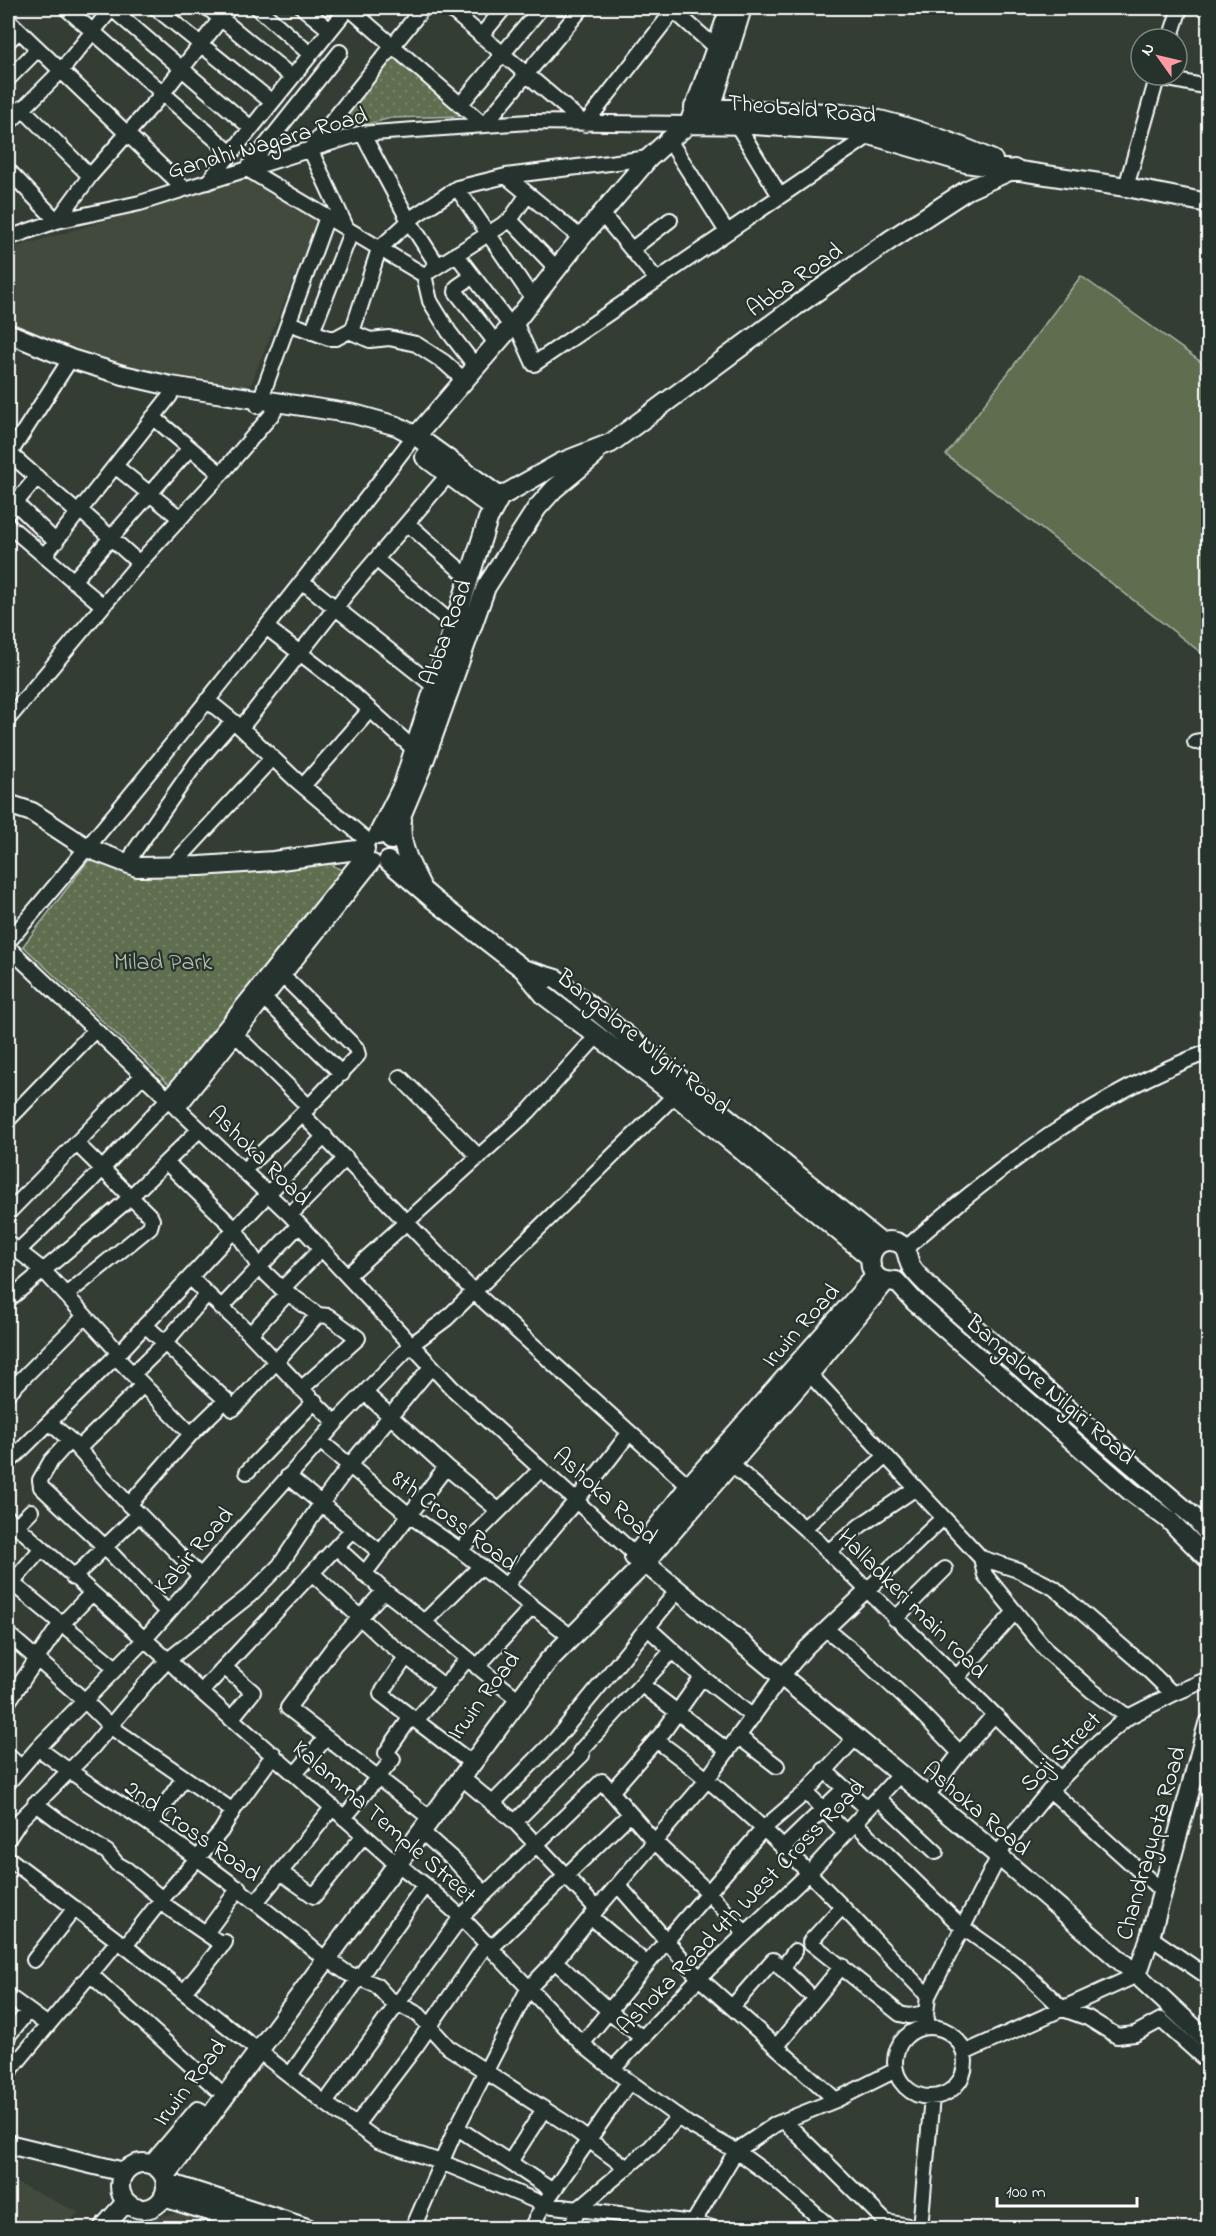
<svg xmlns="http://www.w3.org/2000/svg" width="1216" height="2236" font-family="'Indie Flower',sans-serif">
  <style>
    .built { fill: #42493c }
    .green { fill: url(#green-dots); stroke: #afb6a8; stroke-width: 1.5 }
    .pitch { fill: #5f6e50; stroke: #afb6a8; stroke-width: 1.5 }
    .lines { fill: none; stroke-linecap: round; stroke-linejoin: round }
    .minor-casing { stroke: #fff; stroke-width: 18 }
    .major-casing { stroke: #fff; stroke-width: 22 }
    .minor { stroke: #26332d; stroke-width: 14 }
    .major { stroke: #26332d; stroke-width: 18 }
    .labels { text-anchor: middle; stroke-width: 4.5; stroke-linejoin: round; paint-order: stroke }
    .street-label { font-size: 24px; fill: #fff; stroke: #26332d }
    .park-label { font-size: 24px; fill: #b7beb0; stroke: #26332d }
  </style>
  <defs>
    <pattern id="green-dots" width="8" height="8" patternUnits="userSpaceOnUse" patternTransform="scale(1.5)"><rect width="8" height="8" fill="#5f6e50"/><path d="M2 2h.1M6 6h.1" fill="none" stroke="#77846a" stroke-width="1.8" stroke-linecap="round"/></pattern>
  </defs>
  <rect width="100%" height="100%" fill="#333d34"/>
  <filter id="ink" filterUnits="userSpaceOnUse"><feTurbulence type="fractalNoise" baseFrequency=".0167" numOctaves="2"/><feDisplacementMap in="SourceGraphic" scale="12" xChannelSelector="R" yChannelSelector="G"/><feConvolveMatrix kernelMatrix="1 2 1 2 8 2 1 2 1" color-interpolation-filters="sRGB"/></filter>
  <g filter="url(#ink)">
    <path class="built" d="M250,178l68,41 -71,175 -129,-24 -110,-42v-64l8,-17z
      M8,2179l70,33 -13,16h-57z
      M186,2212l45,16h-112l5,-6z"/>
    <path class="green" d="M393,55l73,61 -75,2 -61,16z
      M91,857l238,6 16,9 -172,216 -150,-142z"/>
    <path class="pitch" d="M1081,276l127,91v291l-262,-203z"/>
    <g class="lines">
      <defs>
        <path id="minor" d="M66,8l165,145
          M111,8l140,120
          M156,8l116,94
          M208,8l84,69
          M258,8l52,46
          M303,8l27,22
          M349,8l135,117 98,-117
          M449,8l136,116 89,-114
          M671,8l45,40
          M8,20l177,169
          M481,36l23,-28
          M1170,39l10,-31
          M8,41l11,-10
          M340,52l-93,117 177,106 6,26 19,31 27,35
          M1158,77l50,10
          M8,79l30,-30
          M460,105l81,-97
          M22,108l68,68
          M8,124l52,-52 52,-64
          M737,125l43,71
          M362,133l47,88 29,45
          M669,140l58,92
          M8,170l49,51 33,-45 73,-83 66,-85
          M506,176l75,62
          M208,182l140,-174
          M1126,187l32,-112
          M457,188l76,111
          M602,214l55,66
          M510,220l47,49
          M347,229l-37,-80 113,-141
          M8,238l49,-17 83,-18 219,-69 170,-12 160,2
          M632,249l38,-29
          M456,254l55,72
          M430,271l80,-51 18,-26
          M473,276l-16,11 -1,5 40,51
          M515,322l19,42 336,-229
          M289,323l40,15h7l13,-7 21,9 19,-2 27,6 28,18 20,18
          M312,332l39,-100
          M352,332l27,-83 37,-34 41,-27 49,-12 143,-18
          M258,406l69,-189
          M153,417l68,57
          M9,453l69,60
          M8,456l58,-90
          M115,466l65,52
          M8,496l48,46
          M81,511l58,52
          M8,512l29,-35
          M407,523l62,55
          M8,525l94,80
          M44,556l126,-160
          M376,559l78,66
          M73,581l117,-133
          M303,582l131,104
          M266,627l82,63 66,59
          M207,700l32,26 58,55 71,60
          M8,719l131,-156 82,-89 53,-62
          M241,728l107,-136 100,-117
          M1195,742l13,-2
          M303,786l66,-75
          M129,864l5,-12 63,-90 36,-41
          M172,866l100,-108
          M8,942c137,-162 271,-328 400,-498
          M8,947l282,268 162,173 189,172
          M265,999l77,75
          M236,1035l73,72
          M400,1077l79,80
          M177,1109l196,-247
          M302,1114l172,178 215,194
          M8,1120l87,-90
          M166,1162l69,67 24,38 23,22
          M243,1171l59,-57 56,-59 -2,-7 -80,-79
          M8,1213l134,-137
          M290,1215l56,-57
          M8,1243l36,28 75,82
          M906,1248c90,-79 189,-154 302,-196
          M18,1251l70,-67 79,-84 199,-247
          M347,1276l182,-165 67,-74
          M190,1277c19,20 40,37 60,57 29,30 56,61 86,89
          M288,1293l30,22
          M66,1295l84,-68 2,-7 -2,-4 -74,-73
          M8,1300l115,-96 76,-74
          M221,1308l78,-83
          M145,1325c28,25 53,50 81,75l-35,34
          M250,1334l38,-41 -6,-4 39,-40
          M115,1356l76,78 -62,71 10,9
          M803,1367l178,191 37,12 36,18 89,77 30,29
          M133,1374l32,-31 42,-49
          M8,1393l77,-77
          M365,1393l81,74 52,43
          M226,1400l7,9 85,-94 10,1 30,22 -57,51
          M49,1422l21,18 59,65
          M70,1440l-19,21 -11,19 1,7 63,59 64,67
          M320,1441l89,74 51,35 105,82
          M78,1449l65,-64
          M8,1463l111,-110 162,-173 44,-44
          M730,1463l74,65 256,251
          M247,1472l68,-71
          M288,1476l93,77
          M8,1518l160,142 33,32 189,166 35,27 36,32 121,127 37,30 69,50 48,27 40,29 55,48
          M16,1526l15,-15
          M804,1528l82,-72
          M336,1547l48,44 -49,54 -47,63 137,106
          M460,1550l81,-81
          M828,1552l33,-27 55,-37
          M981,1558l4,17 62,76 44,39 37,27
          M312,1573l69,64 64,50
          M364,1574l82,-107
          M73,1578l66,-64 61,62
          M12,1583l104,85
          M506,1586c40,-52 85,-100 123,-153
          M8,1588l33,-39
          M384,1591c45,33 85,70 129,104
          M895,1619l50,-50
          M425,1621l56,-55
          M648,1628l54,49
          M826,1629l37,30 56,52 41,42
          M8,1634l76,66 27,27 122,84
          M406,1657l-25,37 84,64
          M224,1667l29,25 -22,27
          M477,1667l55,-60
          M956,1678l58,-65
          M642,1685l86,66
          M201,1692l151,-162
          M8,1702l49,-73 34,-35
          M416,1721l51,-62
          M739,1737l38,29
          M656,1740c102,73 185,166 272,256
          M38,1748c36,28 75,51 113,77 58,41 114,83 168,129
          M8,1755l13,13
          M824,1770l44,39
          M295,1774l31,-36
          M461,1777l54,45 82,87
          M8,1783l30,-35 105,-107 200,-226 68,-70 35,-26 229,-224
          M1050,1790l113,102
          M611,1792l53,-61 38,-54 51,40
          M806,1792l40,41
          M926,1797l34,-44 34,-38
          M878,1798l58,54
          M35,1803l28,21 44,28 10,12 9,5 36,30
          M492,1804l64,-65 122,-149
          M344,1818l49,-59 -7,-6 25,-36
          M515,1822l67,-67 -2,-3 3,-4 89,-97
          M855,1823l107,104 58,41 43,41 25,9 29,18 18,-2 26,-14 47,42
          M151,1825l32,-46
          M422,1832l35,31 28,31
          M8,1839l13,-20 70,-70 56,-67 21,-22 82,-65 30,-30 40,-60 29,-39 82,-99
          M783,1848l62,-60
          M8,1858l122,92 195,153 53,38 63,21 105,43 147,18 19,5
          M280,1872l34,24 50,-61
          M618,1885l81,93 137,122
          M257,1901l76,-94
          M160,1902l63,43
          M842,1907l-32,35 90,72 9,2 17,-3
          M591,1917l56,47
          M206,1933l33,-45
          M1150,1937l58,40
          M125,1946l37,-47 59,-68 15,-25 38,-52
          M491,1948l139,-134
          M326,1958l21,15 29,12 12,13 31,17 29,32 116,75 63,46
          M34,1960l41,-52
          M555,1961l54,50 33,27
          M782,1969l13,-18
          M90,1974l126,114
          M184,1992l41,-50
          M8,1996l40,29
          M732,2007l41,-47 33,31
          M895 2062a35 35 0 1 1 70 0a35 35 0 1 1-70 0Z
          M928,2027l-2,-14 2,-17 76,-150 46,-56 48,-48 30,-25 45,-23 35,-15
          M8,2036l20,-25
          M582,2044l85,-104 97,-112 42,-36 49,-54
          M777,2046l65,-80
          M964,2053l173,-78
          M613,2069l86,-91 110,-105 90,-98
          M8,2073l110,-132
          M290,2075l135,-190
          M325,2103l136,-186 141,-136 52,60 54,51 37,41
          M784,2121l102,101 34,6
          M356,2125l60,-79 71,-103
          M456,2127l97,64
          M510,2162l34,-53
          M413,2228l41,-95 74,-144 27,-28 42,-52 105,-123 80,-110 24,-28 137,-130
          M531,2228l13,-24 85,-122
          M571,2228l7,-19 73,-62 27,-30
          M690,2228l46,-77 40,-27 60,-24 60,-30
          M920,2228l12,-131"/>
        <path id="major" d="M694,107l156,7c49,8 98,26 143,46
          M708,118l34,-110
          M689,124l64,1 95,6 22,4 96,28 160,24 82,16
          M8,333l63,26 52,16 48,11 183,28 43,12 19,10 84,61
          M416,436l99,-114 66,-84 68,-80 20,-18 20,-16 41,-116
          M425,457l68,51
          M8,804l24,8 55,36 50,19 63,-1 73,-5 92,-12
          M402,819c-3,25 7,44 18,65
          M378,835l25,-50 85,-266 12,-22 60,-34 51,-20 185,-137 94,-66 77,-50 47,-21
          M391,840l32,-76 63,-177 51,-79 17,-19 40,-33
          M388,861l46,39 89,69 22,27 130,99 195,162
          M523,969l33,10 27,21 298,243
          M1208,1533l-12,-14 -87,-74 -175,-153c-6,-8 -21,-19 -24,-28 -4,-10 -2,-18 -14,-22 -32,-9 -36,45 0,39l19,21 215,189 38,28 40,40
          M634,1557l55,-71 183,-206
          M645,1563l355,294 137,118 71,66
          M1137,1975l13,-38 58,-213
          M8,2144l116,28
          M120 2186a23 23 0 1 1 46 0a23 23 0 1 1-46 0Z
          M153,2164l45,-53
          M165,2177l383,-516 97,-98 164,-189 77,-93
          M166,2182l141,46
          M163,2197l100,31
          M103,2228l23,-26"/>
      </defs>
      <use href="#minor" class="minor-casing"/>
      <use href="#major" class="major-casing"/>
      <use href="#minor" class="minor"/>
      <use href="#major" class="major"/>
    </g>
  </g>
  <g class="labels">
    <g class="street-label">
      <text transform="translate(802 108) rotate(5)" y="8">Theobald Road</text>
      <text transform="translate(267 142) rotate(-16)" y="8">Gandhi Nagara Road</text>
      <text transform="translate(794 279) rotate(-35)" y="8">Abba Road</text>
      <text transform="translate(445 632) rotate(-70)" y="8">Abba Road</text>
      <text transform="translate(644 1041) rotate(39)" y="8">Bangalore Nilgiri Road</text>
      <text transform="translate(260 1155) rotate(44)" y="8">Ashoka Road</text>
      <text transform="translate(800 1325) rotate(-48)" y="8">Irwin Road</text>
      <text transform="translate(1051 1389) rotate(41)" y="8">Bangalore Nilgiri Road</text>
      <text transform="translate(606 1495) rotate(42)" y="8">Ashoka Road</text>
      <text transform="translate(455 1520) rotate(37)" y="8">8th Cross Road</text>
      <text transform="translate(193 1550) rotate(-49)" y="8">Kabir Road</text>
      <text transform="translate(913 1603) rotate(45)" y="8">Halladkeri main road</text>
      <text transform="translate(483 1695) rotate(-53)" y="8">Irwin Road</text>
      <text transform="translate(1060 1751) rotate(-45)" y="8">Soji Street</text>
      <text transform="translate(977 1808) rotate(40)" y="8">Ashoka Road</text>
      <text transform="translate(385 1821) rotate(41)" y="8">Kalamma Temple Street</text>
      <text transform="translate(193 1830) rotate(35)" y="8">2nd Cross Road</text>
      <text transform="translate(1150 1843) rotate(-74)" y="8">Chandragupta Road</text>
      <text transform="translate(740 1906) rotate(-46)" y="8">Ashoka Road 4th West Cross Road</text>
      <text transform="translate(189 2082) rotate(-52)" y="8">Irwin Road</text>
    </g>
    <g class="park-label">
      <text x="163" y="969">Milad Park</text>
    </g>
  </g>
  <rect width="1216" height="2236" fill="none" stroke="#26332d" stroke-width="30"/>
  <rect x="15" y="15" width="1186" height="2206" fill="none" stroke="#fff" stroke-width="2" filter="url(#ink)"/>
  <g transform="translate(1159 57) rotate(304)"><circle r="28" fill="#26332d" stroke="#7d8581" stroke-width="1.5"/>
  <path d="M0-4.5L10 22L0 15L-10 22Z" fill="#ff9aa2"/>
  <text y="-9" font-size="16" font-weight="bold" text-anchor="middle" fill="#ffffff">N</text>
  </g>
  <path d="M997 2197v9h140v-9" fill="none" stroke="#ffffff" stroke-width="3"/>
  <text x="1006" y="2197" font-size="18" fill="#ffffff" stroke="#26332d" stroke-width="4.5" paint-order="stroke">100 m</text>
</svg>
